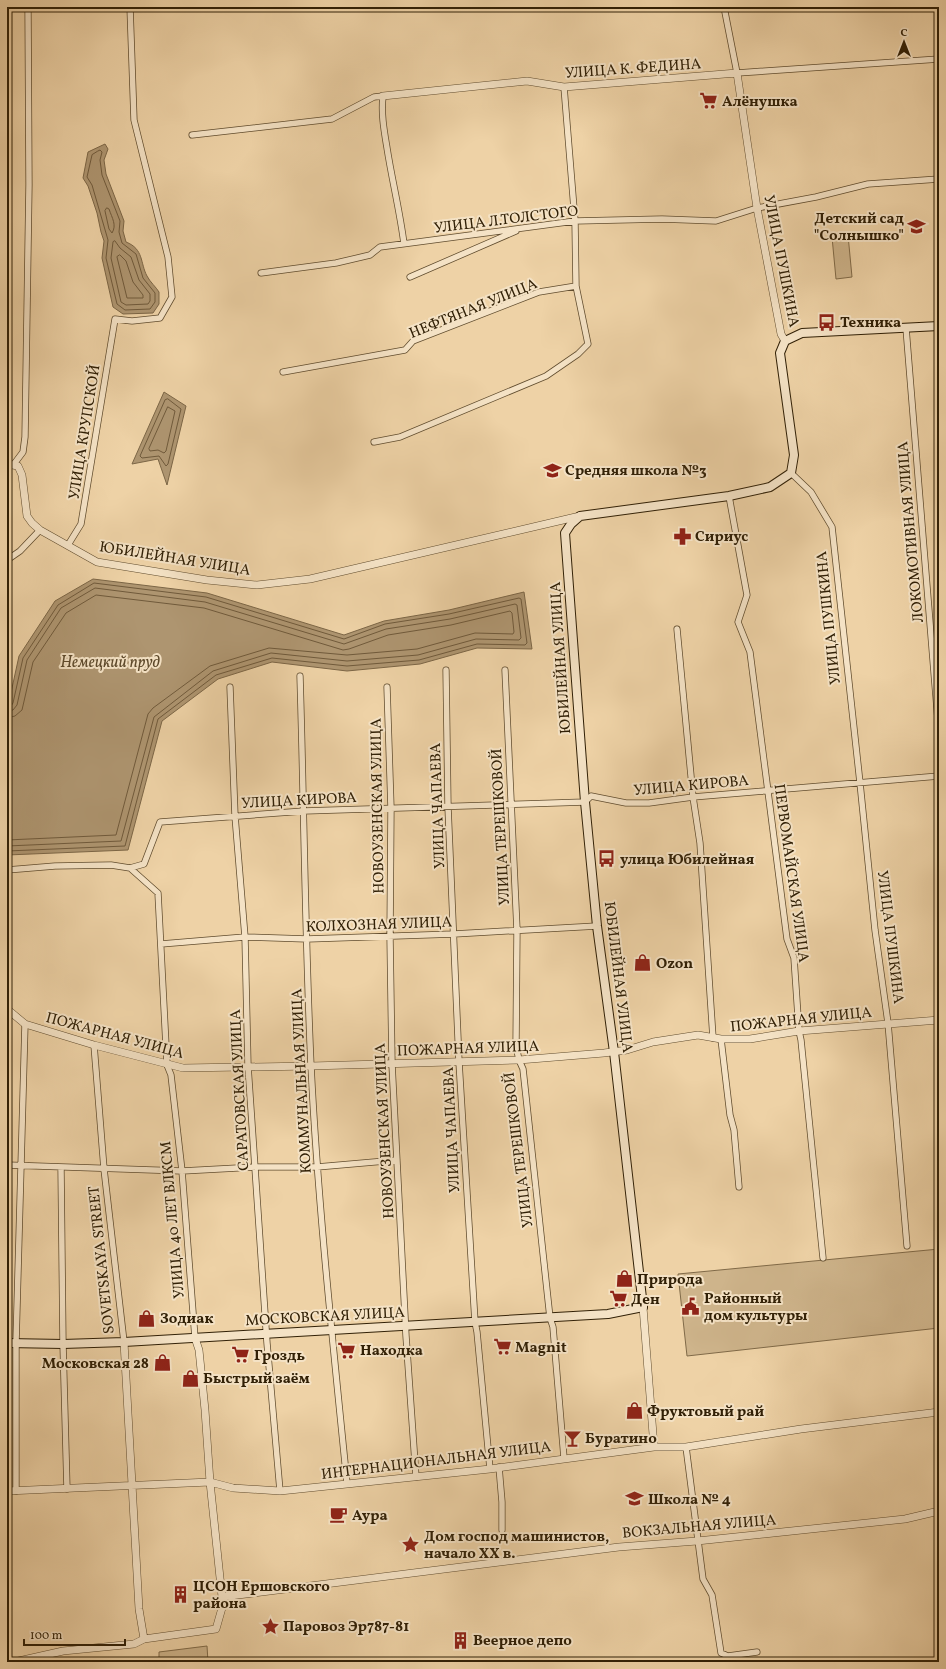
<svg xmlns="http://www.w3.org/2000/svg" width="946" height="1669" font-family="Vollkorn,serif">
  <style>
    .green { fill: #ceb48b; stroke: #806a48 }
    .water { fill: #ae9570; stroke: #7c6646 }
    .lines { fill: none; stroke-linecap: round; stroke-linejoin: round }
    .shore { stroke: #705a3b; stroke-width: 1 }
    .minor-casing { stroke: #604c2e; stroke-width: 7 }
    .tertiary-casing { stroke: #604c2e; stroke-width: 8 }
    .secondary-casing { stroke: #312006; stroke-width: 10 }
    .minor { stroke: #f4e2c5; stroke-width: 5.5 }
    .tertiary { stroke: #f4e2c5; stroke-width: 7 }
    .secondary { stroke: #f4e2c5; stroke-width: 8 }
    .labels { text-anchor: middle; stroke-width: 4; stroke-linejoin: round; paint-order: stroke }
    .street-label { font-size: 15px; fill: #312006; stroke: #f4e2c5 }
    .poi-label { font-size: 15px; font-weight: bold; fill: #312006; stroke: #f4e2c5; text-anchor: start }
    .water-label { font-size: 16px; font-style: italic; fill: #5d492b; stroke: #f4e2c5 }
  </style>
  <rect width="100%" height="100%" fill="#eed2a6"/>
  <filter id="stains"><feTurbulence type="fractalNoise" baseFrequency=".005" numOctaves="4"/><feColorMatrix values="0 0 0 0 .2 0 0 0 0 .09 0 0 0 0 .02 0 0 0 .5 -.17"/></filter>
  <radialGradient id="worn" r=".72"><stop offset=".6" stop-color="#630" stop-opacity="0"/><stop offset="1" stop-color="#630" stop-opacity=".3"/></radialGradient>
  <path class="green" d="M848,235l4,42 -16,2 -4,-42z
    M939,1249v79l-252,28 -9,-82z
    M207,1646l1,16h-49v-10z"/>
  <path class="water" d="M105,144l3,5 -4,11 2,14 18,47 -1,10 3,11c18,7 14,21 21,34 3,6 9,11 12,16v12l-6,9 -30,1 -10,-7 -11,-49 2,-17 -3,-9 -4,-19 -9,-27 -5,-8 5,-26z
    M164,392l22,14 -19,79 -9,-26 -26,5z
    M93,579l114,14 137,42 40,-14 65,-11 75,-18 8,57 -55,-1 -57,16 -73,7 -75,-9 -54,17 -56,42 -34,129 -121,5v-144l12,-55 36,-55z"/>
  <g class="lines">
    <path class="shore" d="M98,151l2,-1 2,2 -2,8 2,15 18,46 -1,11 3,11 14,11 7,24 12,15v9l-5,7 -25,1 -8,-6 -11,-46 2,-18 -16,-55 -5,-8 5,-22z
      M107,208l2,1c3,9 8,16 3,24l-3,-4 -4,-18z
      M115,241l5,7 11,9 8,23 11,14v7l-2,3 -22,1 -5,-3 -10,-44 2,-16z
      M120,255l6,6 7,21 10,13v3h-16l-10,-41z
      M168,399l13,10 -13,55 -2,2 -7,-10 -17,2 -2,-2 25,-56z
      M168,407l7,4 -9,40 -2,2 -6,-3 -8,1 -1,-2z
      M7,706h4l2,-3 10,-45 35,-53 36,-22 112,14 138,42 41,-15 64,-10 70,-16 2,1 6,44 -2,2 -48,-1 -58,16 -72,6 -75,-8 -56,17 -58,44 -33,127 -118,5
      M7,711l6,-1 4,-5 10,-45 34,-52 34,-20 110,14 139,42 42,-15 64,-10 65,-15 2,1 4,33 -2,2 -43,-1 -58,16 -71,6 -76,-8 -58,18 -59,46 -33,124 -114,5
      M7,718l8,-2 7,-6 11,-48 33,-49 30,-18 108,13 139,42 6,-1 39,-14 63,-10 59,-14 2,2 2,19 -1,2 -38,-1 -58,16 -70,6 -78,-7 -59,18 -57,42 -5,6 -32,121 -109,5"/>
    <defs>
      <path id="minor" d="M724,7l13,66 202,-14
        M192,135l140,-16 42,-22 9,-1c-2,18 1,34 4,52 5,32 13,64 17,96
        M261,273l75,-10 34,-8 10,-8 195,-26 87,-2 54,2 41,-13 59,-11 52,-13 71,-5
        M410,277l106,-46
        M906,328l33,406
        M283,372l122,-22 8,-9 126,-49 37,-6
        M374,442l26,-5 146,-61 32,-22 10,-10 -12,-58 -1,-65 -11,-134
        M14,464l9,-12 2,-15 4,-252 -1,-178
        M791,473l20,19 21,35 28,256 15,147 13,93 19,223
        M729,496l18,99 -9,27 12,30 37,287 7,19 5,73 2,9 22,218
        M68,545l13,-21 34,-205 17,2 28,-3 12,-21 -4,-40 -34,-137 -4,-113
        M7,560l13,-9 20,-21
        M677,629l16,168 7,46 13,195
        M446,670l2,137 11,255 16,260 2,10 13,137
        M505,670l12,260 -1,116 3,14 4,9 27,249 3,9 11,131
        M300,676c4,130 5,260 11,390 7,139 22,278 36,417
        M230,687l5,129 10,121 3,129 19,277 13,148
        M387,687l4,121 -1,128 2,128 14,272 10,141
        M130,868l28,25 9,172 4,10 11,96 13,167
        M7,870l48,-4 56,-1 19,3 14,-4 16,-42 144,-11 281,-9 6,-6 35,7h23l44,-6 246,-21
        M161,944l84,-7 62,2 147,-5 143,-8
        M721,1039l9,76 4,15 5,57
        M94,1045l10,124 20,173
        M7,1165l175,6 74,-4h61l80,-7
        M61,1167l2,177 4,145
        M686,1447l17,132 9,16 9,58 7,3 29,-4
        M499,1467l3,35v28
        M16,1491v-148l9,-319"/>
      <path id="tertiary" d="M383,96l144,-15 37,6 173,-14 20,135 24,126 4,7
        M7,464l11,2 4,9 5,41 5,7 8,7 57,32 110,18 50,5 53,-6 270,-63
        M7,1009l18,15 69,21 89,23 128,-2 208,-6 85,-7 23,-3 26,-8 45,-7 23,4h29l49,-8 140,-11
        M643,1307l11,140
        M124,1342l15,267 5,30
        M7,1491l203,-9 23,6 47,3 210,-22 164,-22h32l115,-18 138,-17
        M222,1597l397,-50 78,-6 208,-22 34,-8
        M14,1662l49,-11 71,-7 10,-5 72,-10 6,-21v-11l-12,-115 -5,-72 -6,-60 -4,-12"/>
      <path id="secondary" d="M7,1343l56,1 61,-2 484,-28 35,-7 -29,-255 -17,-126 -12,-124 -20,-269 6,-9 9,-8 149,-20 41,-9 21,-14 3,-18 -14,-102 5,-12 17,-8 137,-7"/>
    </defs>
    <use href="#minor" class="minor-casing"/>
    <use href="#tertiary" class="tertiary-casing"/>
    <use href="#secondary" class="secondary-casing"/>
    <use href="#minor" class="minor"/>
    <use href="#tertiary" class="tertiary"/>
    <use href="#secondary" class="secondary"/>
  </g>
  <defs>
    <symbol id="supermarket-bare" viewBox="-9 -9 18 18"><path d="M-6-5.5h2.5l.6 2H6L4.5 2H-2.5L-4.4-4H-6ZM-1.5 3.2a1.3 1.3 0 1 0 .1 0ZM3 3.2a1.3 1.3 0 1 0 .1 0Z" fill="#8f2418" stroke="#f4e2c5" stroke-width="2.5" paint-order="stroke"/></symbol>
    <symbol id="school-bare" viewBox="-9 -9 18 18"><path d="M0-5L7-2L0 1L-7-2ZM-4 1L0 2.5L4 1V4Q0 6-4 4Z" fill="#8f2418" stroke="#f4e2c5" stroke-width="2.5" paint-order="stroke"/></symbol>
    <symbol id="bus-bare" viewBox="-9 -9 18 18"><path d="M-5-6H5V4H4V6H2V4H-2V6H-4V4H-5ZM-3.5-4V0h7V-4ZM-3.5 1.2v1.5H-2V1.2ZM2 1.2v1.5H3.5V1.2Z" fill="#8f2418" stroke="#f4e2c5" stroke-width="2.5" paint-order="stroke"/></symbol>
    <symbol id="pharmacy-bare" viewBox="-9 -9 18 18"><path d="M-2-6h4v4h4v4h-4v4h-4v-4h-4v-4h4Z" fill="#8f2418" stroke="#f4e2c5" stroke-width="2.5" paint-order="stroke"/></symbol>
    <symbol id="shop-bare" viewBox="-9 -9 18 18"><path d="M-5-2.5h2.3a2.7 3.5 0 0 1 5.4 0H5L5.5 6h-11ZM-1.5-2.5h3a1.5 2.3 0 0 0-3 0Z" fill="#8f2418" stroke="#f4e2c5" stroke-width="2.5" paint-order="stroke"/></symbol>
    <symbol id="civic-bare" viewBox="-9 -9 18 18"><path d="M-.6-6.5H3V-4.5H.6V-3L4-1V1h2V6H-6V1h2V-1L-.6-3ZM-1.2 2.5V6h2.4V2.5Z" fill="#8f2418" stroke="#f4e2c5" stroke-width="2.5" paint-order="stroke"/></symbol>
    <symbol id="bar-bare" viewBox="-9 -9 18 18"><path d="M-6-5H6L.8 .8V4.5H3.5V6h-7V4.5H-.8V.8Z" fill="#8f2418" stroke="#f4e2c5" stroke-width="2.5" paint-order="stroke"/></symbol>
    <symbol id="cafe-bare" viewBox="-9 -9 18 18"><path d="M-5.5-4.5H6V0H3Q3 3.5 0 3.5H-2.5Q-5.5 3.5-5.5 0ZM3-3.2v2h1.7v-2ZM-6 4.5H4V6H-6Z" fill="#8f2418" stroke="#f4e2c5" stroke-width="2.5" paint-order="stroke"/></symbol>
    <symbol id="sight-bare" viewBox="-9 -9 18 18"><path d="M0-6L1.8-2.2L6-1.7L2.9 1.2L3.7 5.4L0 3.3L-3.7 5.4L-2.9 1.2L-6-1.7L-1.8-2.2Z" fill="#8f2418" stroke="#f4e2c5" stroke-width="2.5" paint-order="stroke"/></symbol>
    <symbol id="building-bare" viewBox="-9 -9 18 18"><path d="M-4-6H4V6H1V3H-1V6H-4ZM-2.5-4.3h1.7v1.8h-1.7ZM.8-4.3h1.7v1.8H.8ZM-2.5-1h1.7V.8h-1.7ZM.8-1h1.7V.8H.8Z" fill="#8f2418" stroke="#f4e2c5" stroke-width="2.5" paint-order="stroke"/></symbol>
  </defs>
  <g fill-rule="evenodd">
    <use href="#supermarket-bare" x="696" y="88" width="25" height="25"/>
    <use href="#school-bare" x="904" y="214" width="25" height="25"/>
    <use href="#bus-bare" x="814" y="310" width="25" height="25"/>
    <use href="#school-bare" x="540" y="458" width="25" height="25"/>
    <use href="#pharmacy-bare" x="670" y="524" width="25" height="25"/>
    <use href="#bus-bare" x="594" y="846" width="25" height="25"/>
    <use href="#shop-bare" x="630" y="950" width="25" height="25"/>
    <use href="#shop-bare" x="612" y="1266" width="25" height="25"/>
    <use href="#supermarket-bare" x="606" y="1286" width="25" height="25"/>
    <use href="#civic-bare" x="678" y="1294" width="25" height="25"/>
    <use href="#shop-bare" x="134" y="1306" width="25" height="25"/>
    <use href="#supermarket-bare" x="490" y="1334" width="25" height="25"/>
    <use href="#supermarket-bare" x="334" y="1338" width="25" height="25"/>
    <use href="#supermarket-bare" x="228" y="1342" width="25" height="25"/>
    <use href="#shop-bare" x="150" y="1350" width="25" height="25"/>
    <use href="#shop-bare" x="178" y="1366" width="25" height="25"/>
    <use href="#shop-bare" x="622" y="1398" width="25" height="25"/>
    <use href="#bar-bare" x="560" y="1426" width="25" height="25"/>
    <use href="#school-bare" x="622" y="1486" width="25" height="25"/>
    <use href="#cafe-bare" x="326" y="1502" width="25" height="25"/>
    <use href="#sight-bare" x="398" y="1532" width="25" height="25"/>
    <use href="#building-bare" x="168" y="1582" width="25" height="25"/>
    <use href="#sight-bare" x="258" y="1614" width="25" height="25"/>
    <use href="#building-bare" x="448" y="1628" width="25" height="25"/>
  </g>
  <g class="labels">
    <g class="street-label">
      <text transform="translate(633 68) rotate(-4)" y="5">УЛИЦА К. ФЕДИНА</text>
      <text transform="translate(506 219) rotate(-7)" y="5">УЛИЦА Л.ТОЛСТОГО</text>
      <text transform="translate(782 261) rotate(79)" y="5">УЛИЦА ПУШКИНА</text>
      <text transform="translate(473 308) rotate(-22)" y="5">НЕФТЯНАЯ УЛИЦА</text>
      <text transform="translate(84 432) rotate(-81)" y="5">УЛИЦА КРУПСКОЙ</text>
      <text transform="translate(910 532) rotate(-95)" y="5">ЛОКОМОТИВНАЯ УЛИЦА</text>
      <text transform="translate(175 558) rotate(9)" y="5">ЮБИЛЕЙНАЯ УЛИЦА</text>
      <text transform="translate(828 618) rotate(-96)" y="5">УЛИЦА ПУШКИНА</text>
      <text transform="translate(560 658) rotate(-94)" y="5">ЮБИЛЕЙНАЯ УЛИЦА</text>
      <text transform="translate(691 785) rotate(-5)" y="5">УЛИЦА КИРОВА</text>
      <text transform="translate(299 800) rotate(-3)" y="5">УЛИЦА КИРОВА</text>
      <text transform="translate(377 806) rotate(-91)" y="5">НОВОУЗЕНСКАЯ УЛИЦА</text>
      <text transform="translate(437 806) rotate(-92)" y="5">УЛИЦА ЧАПАЕВА</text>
      <text transform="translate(500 827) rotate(-93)" y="5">УЛИЦА ТЕРЕШКОВОЙ</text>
      <text transform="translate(792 873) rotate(82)" y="5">ПЕРВОМАЙСКАЯ УЛИЦА</text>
      <text transform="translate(379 924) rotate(-2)" y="5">КОЛХОЗНАЯ УЛИЦА</text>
      <text transform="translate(891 937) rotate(83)" y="5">УЛИЦА ПУШКИНА</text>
      <text transform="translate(619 977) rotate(83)" y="5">ЮБИЛЕЙНАЯ УЛИЦА</text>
      <text transform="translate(801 1019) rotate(-6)" y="5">ПОЖАРНАЯ УЛИЦА</text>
      <text transform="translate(115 1035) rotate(15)" y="5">ПОЖАРНАЯ УЛИЦА</text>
      <text transform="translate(468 1048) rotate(-2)" y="5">ПОЖАРНАЯ УЛИЦА</text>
      <text transform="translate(301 1081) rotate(-93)" y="5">КОММУНАЛЬНАЯ УЛИЦА</text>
      <text transform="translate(239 1090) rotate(-93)" y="5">САРАТОВСКАЯ УЛИЦА</text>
      <text transform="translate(451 1130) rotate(-93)" y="5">УЛИЦА ЧАПАЕВА</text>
      <text transform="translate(384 1131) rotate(-93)" y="5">НОВОУЗЕНСКАЯ УЛИЦА</text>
      <text transform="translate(518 1150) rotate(-97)" y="5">УЛИЦА ТЕРЕШКОВОЙ</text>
      <text transform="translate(172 1220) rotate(-95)" y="5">УЛИЦА 40 ЛЕТ ВЛКСМ</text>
      <text transform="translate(101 1260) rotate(-96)" y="5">SOVETSKAYA STREET</text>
      <text transform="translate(325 1316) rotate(-3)" y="5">МОСКОВСКАЯ УЛИЦА</text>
      <text transform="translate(436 1460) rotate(-7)" y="5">ИНТЕРНАЦИОНАЛЬНАЯ УЛИЦА</text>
      <text transform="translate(699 1526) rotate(-5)" y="5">ВОКЗАЛЬНАЯ УЛИЦА</text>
    </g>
    <g class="poi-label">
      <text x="722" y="106">Алёнушка</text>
      <text x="904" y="223" text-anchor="end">Детский сад<tspan x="904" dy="17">"Солнышко"</tspan></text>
      <text x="840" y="327">Техника</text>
      <text x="565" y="475">Средняя школа №3</text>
      <text x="695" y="541">Сириус</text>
      <text x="620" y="864">улица Юбилейная</text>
      <text x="656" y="968">Ozon</text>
      <text x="637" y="1284">Природа</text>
      <text x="704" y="1303">Районный<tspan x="704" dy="17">дом культуры</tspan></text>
      <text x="631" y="1304">Ден</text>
      <text x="160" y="1323">Зодиак</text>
      <text x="515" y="1352">Magnit</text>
      <text x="360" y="1355">Находка</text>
      <text x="254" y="1360">Гроздь</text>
      <text x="149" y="1368" text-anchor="end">Московская 28</text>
      <text x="203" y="1383">Быстрый заём</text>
      <text x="647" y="1416">Фруктовый рай</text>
      <text x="585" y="1443">Буратино</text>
      <text x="648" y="1504">Школа № 4</text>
      <text x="352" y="1520">Аура</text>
      <text x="424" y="1541">Дом господ машинистов,<tspan x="424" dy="17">начало XX в.</tspan></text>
      <text x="193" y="1591">ЦСОН Ершовского<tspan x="193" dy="17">района</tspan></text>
      <text x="283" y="1631">Паровоз Эр787-81</text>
      <text x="473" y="1645">Веерное депо</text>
    </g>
    <g class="water-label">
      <text x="110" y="667">Немецкий пруд</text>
    </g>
  </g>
  <rect width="946" height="1669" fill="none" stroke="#eed2a6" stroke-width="24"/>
  <rect x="8" y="8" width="930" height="1653" fill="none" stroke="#312006" stroke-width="2"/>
  <rect x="12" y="12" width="922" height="1645" fill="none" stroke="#312006"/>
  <g transform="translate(904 42)" stroke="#f4e2c5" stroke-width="3" paint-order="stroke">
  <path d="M0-3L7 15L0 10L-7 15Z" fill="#312006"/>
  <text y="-6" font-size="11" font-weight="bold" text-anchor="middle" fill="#312006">С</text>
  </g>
  <path d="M24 1639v6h101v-6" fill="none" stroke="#312006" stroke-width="2"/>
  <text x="30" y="1639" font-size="12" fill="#312006" stroke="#f4e2c5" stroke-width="3" paint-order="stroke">100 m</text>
  <rect width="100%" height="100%" filter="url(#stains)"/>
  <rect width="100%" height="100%" fill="url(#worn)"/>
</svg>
